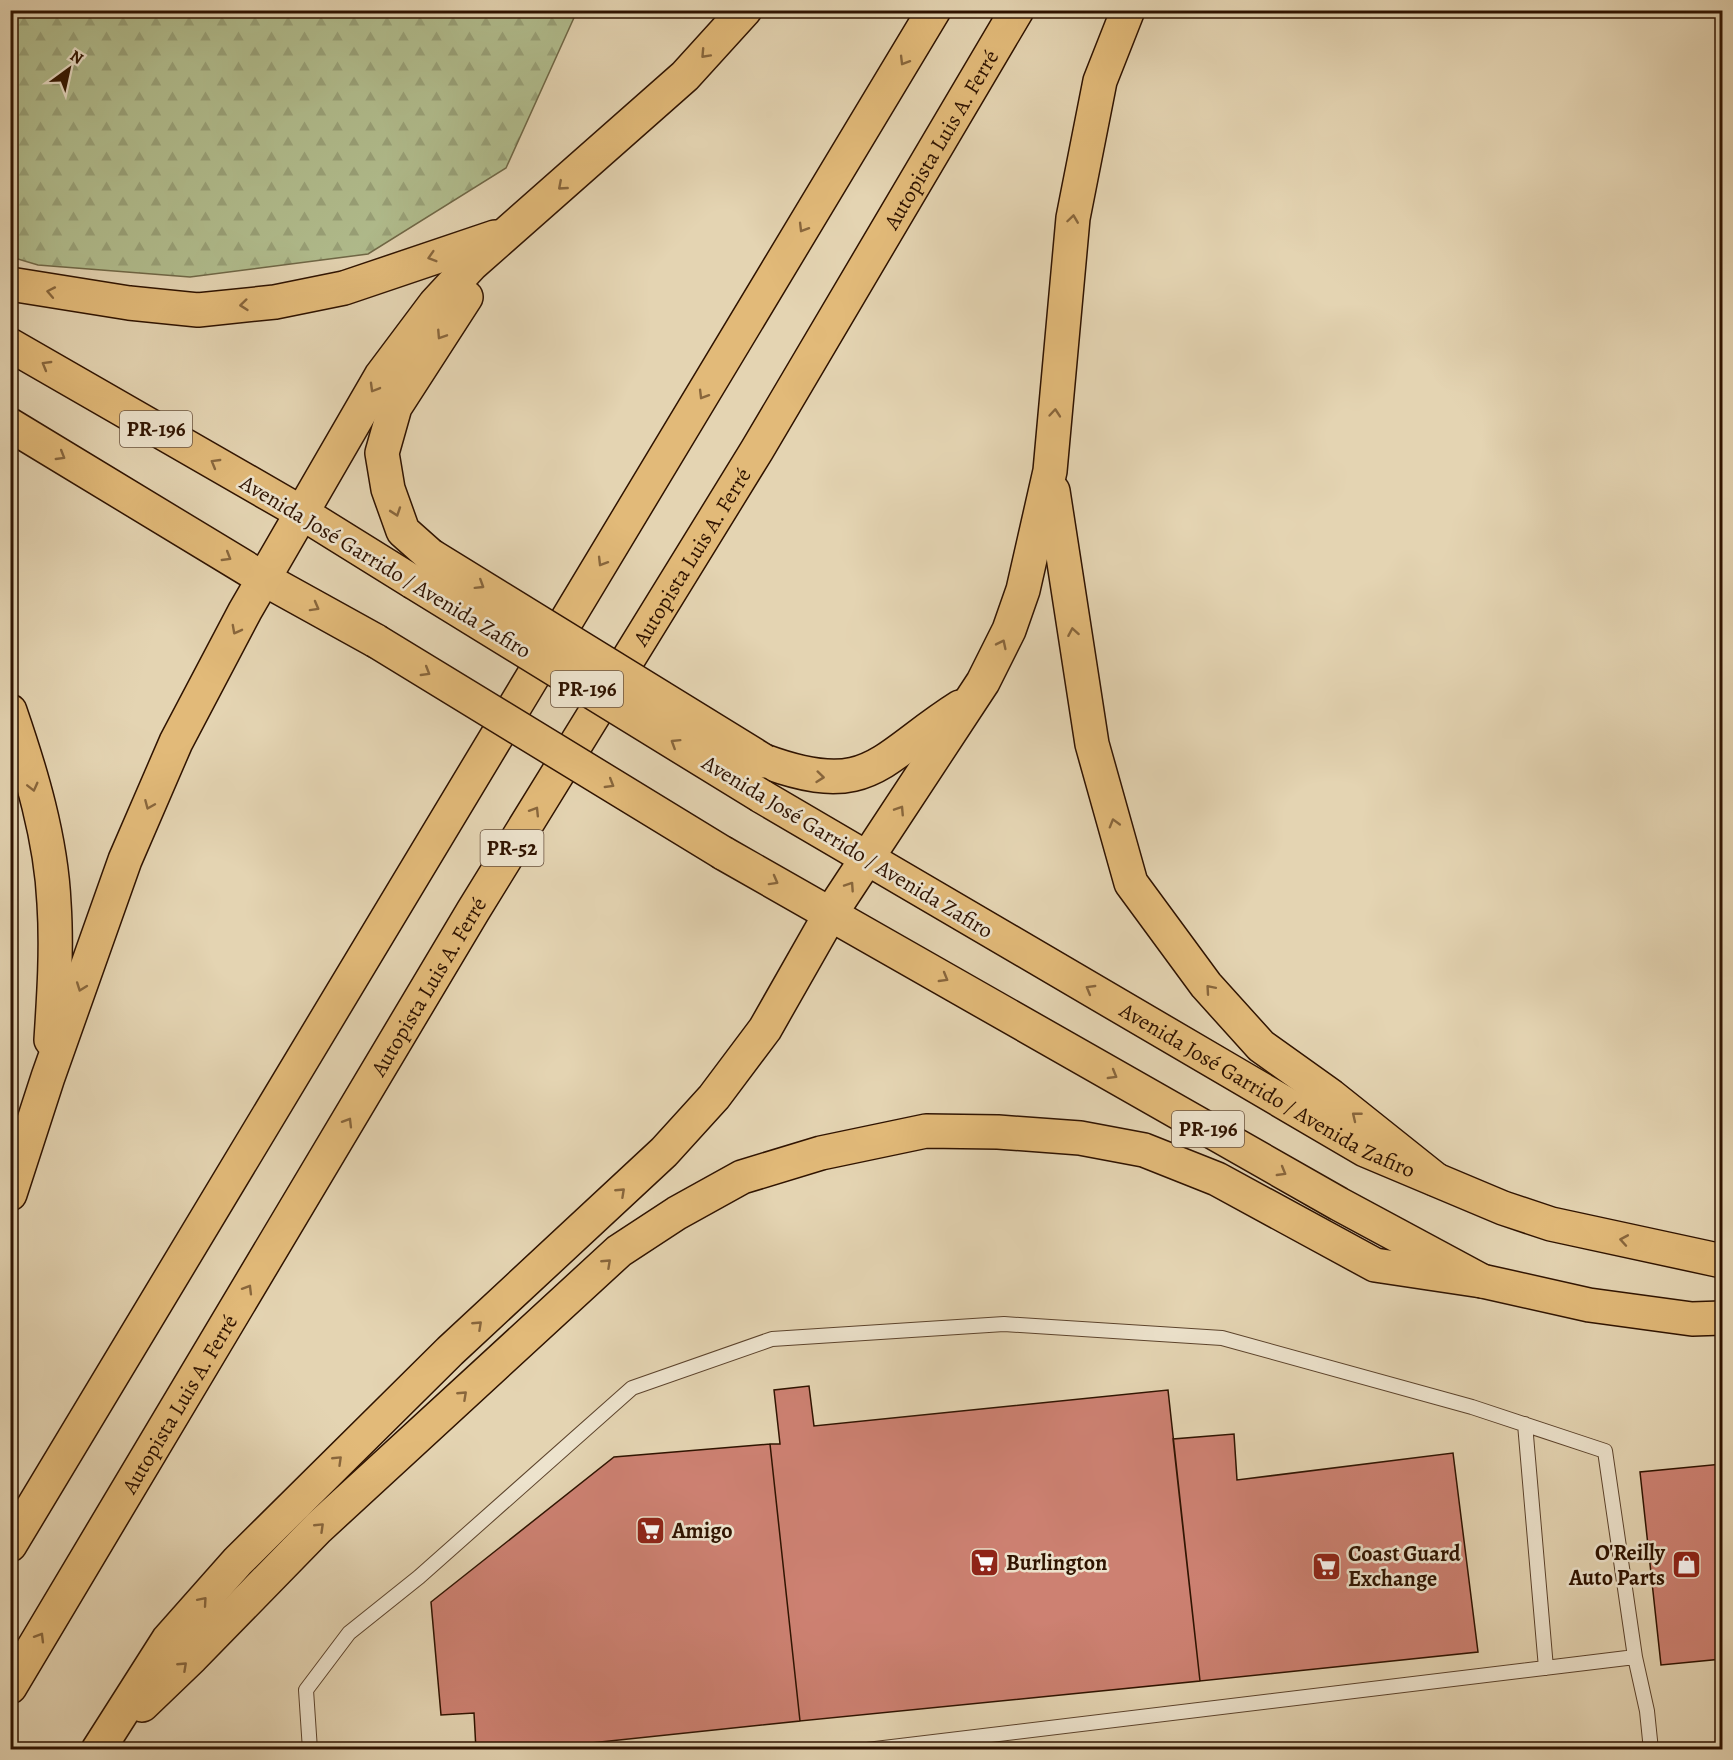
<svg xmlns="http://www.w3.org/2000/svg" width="1733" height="1760" font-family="Alegreya,serif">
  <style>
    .forest { fill: url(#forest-firs); stroke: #706847; stroke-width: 1.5 }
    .building { fill: #cd8172; stroke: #2f1300; stroke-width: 1.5 }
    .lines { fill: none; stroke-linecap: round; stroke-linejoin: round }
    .service-casing { stroke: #5c432c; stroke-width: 16 }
    .primary-casing { stroke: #2f1300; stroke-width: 36 }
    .motorway-casing { stroke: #2f1300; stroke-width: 36 }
    .service { stroke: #ede3cd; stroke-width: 14 }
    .primary { stroke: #e2ba79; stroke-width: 33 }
    .motorway { stroke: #e2ba79; stroke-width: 33 }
    .primary-bridge-casing { stroke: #2f1300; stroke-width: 36; stroke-linecap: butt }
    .motorway-bridge-casing { stroke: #2f1300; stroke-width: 36; stroke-linecap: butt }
    .primary-bridge { stroke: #e2ba79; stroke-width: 33 }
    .motorway-bridge { stroke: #e2ba79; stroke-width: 33 }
    .oneway { stroke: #88663c }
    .labels { text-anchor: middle; stroke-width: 5; stroke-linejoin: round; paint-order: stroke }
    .shield { fill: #ede3cd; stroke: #68513e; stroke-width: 1.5 }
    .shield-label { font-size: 21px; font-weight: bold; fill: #2f1300 }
    .street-label { font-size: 22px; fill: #2f1300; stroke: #ede3cd }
    .poi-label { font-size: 22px; font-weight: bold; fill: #2f1300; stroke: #ede3cd; text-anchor: start }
  </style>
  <defs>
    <pattern id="forest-firs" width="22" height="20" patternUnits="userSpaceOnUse" patternTransform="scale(1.5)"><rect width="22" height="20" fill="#b1bd8e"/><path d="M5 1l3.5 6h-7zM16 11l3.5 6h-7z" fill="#99a279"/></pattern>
  </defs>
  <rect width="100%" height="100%" fill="#e4d4b2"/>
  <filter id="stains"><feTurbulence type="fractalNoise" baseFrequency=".00333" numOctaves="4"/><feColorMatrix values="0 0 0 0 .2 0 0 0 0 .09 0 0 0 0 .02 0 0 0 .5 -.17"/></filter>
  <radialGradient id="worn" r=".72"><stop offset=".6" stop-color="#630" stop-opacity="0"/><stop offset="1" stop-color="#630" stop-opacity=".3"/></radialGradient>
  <path class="forest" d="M10,11l1,-1 566,1 -71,157 -138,86 -178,23 -152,-12 -27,-8z"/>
  <path class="building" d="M809,1386l5,40 354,-36 32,291 -400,40 -30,-277h10l-6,-54z
    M1234,1434l3,46 216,-27 25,199 -278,29 -27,-242z
    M770,1444l30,277 -276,29h-48l-2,-37 -33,2 -10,-113 183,-145z
    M1722,1464v195l-61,6 -21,-193z"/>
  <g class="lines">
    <defs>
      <path id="service" d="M1525,1424l21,244
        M310,1750l-4,-60 43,-57 70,-56 213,-189 140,-49 232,-15 218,14 250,69 133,44 30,206
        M867,1750l768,-93 12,54 4,39"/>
      <g id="primary">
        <path d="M10,345l292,168 111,69"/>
        <path d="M10,425l254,154 112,62"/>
        <path id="s1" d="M761,796l604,354 138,58 48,16 171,37"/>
        <path d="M723,853l616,351 143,77 107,24 103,14 30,-1"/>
      </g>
      <g id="motorway">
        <path d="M10,284l119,19 69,7 77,-8 69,-14 151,-51"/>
        <path d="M1053,491l39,253 39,139 75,102 55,61 70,50 104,83"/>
        <path d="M430,555l-27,-24 -15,-42 -6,-36 13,-46 71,-110"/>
        <path d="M10,711c21,61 41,127 44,192 3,45 0,91 -3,137"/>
        <path d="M764,761c106,39 114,-2 196,-54"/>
        <path d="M10,1194l38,-117 77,-217 51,-118 69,-131 136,-235 54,-72 36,-39 214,-189 60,-66"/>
        <path d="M10,1545l924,-1535"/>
        <path id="s2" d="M10,1687l463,-776 284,-461 260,-440"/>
        <path d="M142,1705l50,-48 126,-129 301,-277 58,-38 65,-36 79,-24 105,-22 72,1 82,6 64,12 73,29 158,86 107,16"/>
        <path d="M98,1750l70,-110 70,-79 212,-210 214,-199 50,-55 51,-68 66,-116 152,-231 26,-52 14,-40 27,-119 23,-253 27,-137 28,-71"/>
      </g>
    </defs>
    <use href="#service" class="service-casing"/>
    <use href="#primary" class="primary-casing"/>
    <use href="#motorway" class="motorway-casing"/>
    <use href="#service" class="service"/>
    <use href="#primary" class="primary"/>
    <use href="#motorway" class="motorway"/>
    <defs>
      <path id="primary-bridge" d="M413,582l348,214
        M376,641l347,212"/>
      <path id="motorway-bridge" d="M430,555l334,206"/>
    </defs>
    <use href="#primary-bridge" class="primary-bridge-casing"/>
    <use href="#motorway-bridge" class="motorway-bridge-casing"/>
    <use href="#primary-bridge" class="primary-bridge"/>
    <use href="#motorway-bridge" class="motorway-bridge"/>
  </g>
  <defs><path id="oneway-chevron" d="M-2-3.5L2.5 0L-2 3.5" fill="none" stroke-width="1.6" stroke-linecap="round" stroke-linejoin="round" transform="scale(1.5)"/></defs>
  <g class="oneway">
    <use href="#oneway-chevron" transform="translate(705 54) rotate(133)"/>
    <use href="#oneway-chevron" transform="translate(904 61) rotate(121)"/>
    <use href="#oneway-chevron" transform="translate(562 186) rotate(139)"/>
    <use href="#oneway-chevron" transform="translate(1073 219) rotate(-82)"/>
    <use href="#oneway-chevron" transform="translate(803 228) rotate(121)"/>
    <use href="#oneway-chevron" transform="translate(432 257) rotate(163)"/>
    <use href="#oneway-chevron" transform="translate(51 292) rotate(-169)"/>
    <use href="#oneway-chevron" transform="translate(244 305) rotate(174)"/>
    <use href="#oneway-chevron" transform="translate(441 335) rotate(123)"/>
    <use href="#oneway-chevron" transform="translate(46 365) rotate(-150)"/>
    <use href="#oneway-chevron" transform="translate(374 388) rotate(120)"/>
    <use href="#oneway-chevron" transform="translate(703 395) rotate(121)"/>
    <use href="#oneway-chevron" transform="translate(1055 413) rotate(-85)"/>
    <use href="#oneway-chevron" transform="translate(61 456) rotate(31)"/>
    <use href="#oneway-chevron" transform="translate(215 463) rotate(-150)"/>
    <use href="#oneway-chevron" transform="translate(396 512) rotate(71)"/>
    <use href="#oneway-chevron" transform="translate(227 557) rotate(31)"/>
    <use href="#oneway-chevron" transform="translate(602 562) rotate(121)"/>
    <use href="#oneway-chevron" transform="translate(480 585) rotate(32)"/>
    <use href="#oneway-chevron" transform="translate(315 607) rotate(29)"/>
    <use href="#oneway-chevron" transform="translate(236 630) rotate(118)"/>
    <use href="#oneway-chevron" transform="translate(1073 632) rotate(-100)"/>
    <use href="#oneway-chevron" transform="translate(1002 644) rotate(-64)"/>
    <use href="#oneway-chevron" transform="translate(426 672) rotate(31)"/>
    <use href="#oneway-chevron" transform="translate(675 743) rotate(-148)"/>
    <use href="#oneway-chevron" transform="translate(820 777) rotate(6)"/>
    <use href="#oneway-chevron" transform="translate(610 784) rotate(31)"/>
    <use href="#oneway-chevron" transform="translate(33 787) rotate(76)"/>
    <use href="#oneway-chevron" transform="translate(149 805) rotate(113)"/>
    <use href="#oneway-chevron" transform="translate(900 810) rotate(-57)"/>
    <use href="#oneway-chevron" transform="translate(535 811) rotate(-58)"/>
    <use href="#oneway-chevron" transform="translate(1114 823) rotate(-106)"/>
    <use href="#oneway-chevron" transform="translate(774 881) rotate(29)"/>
    <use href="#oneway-chevron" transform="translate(850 886) rotate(-56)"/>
    <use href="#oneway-chevron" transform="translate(944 978) rotate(30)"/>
    <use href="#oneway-chevron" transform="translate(81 987) rotate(110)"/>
    <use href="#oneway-chevron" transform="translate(1090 989) rotate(-150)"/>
    <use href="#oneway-chevron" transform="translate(1210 989) rotate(-131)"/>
    <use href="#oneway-chevron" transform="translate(1113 1075) rotate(30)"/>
    <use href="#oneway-chevron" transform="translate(1356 1116) rotate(-141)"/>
    <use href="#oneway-chevron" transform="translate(348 1122) rotate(-59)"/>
    <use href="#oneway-chevron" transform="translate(1282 1172) rotate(30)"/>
    <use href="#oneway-chevron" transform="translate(621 1192) rotate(-43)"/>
    <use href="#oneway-chevron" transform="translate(1624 1240) rotate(-170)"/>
    <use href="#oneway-chevron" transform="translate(607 1263) rotate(-43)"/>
    <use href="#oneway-chevron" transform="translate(248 1289) rotate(-59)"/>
    <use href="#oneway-chevron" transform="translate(478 1325) rotate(-43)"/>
    <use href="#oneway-chevron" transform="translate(463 1395) rotate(-43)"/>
    <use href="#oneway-chevron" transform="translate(338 1460) rotate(-44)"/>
    <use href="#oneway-chevron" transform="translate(320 1527) rotate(-44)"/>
    <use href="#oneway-chevron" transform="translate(203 1601) rotate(-49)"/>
    <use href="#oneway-chevron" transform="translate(40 1637) rotate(-59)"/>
    <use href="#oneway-chevron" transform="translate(183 1666) rotate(-43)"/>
  </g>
  <defs>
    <symbol id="supermarket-square" viewBox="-11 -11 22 22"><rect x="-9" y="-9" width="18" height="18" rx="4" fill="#8f2418" stroke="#ede3cd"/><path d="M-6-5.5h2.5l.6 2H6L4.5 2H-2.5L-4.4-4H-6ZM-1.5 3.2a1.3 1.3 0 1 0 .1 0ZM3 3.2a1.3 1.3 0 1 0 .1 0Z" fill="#fff"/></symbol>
    <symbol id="shop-square" viewBox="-11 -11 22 22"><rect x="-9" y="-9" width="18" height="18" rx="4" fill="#8f2418" stroke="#ede3cd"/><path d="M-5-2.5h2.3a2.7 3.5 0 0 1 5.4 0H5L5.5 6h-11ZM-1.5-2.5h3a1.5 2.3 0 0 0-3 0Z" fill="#fff"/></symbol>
  </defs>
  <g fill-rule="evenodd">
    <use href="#supermarket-square" x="634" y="1514" width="33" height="33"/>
    <use href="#supermarket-square" x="968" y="1546" width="33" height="33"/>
    <use href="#shop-square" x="1670" y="1548" width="33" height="33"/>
    <use href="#supermarket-square" x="1310" y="1550" width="33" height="33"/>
  </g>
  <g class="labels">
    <g class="shield">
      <rect x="120" y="411" width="72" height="36" rx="4.5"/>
      <rect x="551" y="671" width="72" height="36" rx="4.5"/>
      <rect x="480.5" y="830" width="63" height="36" rx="4.5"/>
      <rect x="1172" y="1111" width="72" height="36" rx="4.5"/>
    </g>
    <g class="shield-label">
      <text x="156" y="436">PR-196</text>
      <text x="587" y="696">PR-196</text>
      <text x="512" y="855">PR-52</text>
      <text x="1208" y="1136">PR-196</text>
    </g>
    <g class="street-label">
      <text dy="8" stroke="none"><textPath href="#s2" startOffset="1806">Autopista Luis A. Ferré</textPath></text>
      <text dy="8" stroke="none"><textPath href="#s2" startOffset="1320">Autopista Luis A. Ferré</textPath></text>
      <text transform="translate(386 566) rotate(31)" y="8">Avenida José Garrido / Avenida Zafiro</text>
      <text transform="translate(848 846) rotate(31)" y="8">Avenida José Garrido / Avenida Zafiro</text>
      <text dy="8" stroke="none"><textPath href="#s2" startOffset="816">Autopista Luis A. Ferré</textPath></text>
      <text dy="8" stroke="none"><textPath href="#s1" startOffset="586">Avenida José Garrido / Avenida Zafiro</textPath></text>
      <text dy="8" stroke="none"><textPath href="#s2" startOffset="330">Autopista Luis A. Ferré</textPath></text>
    </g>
    <g class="poi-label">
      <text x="672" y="1538">Amigo</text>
      <text x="1665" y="1560" text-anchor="end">O'Reilly<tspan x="1665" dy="25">Auto Parts</tspan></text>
      <text x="1348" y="1561">Coast Guard<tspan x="1348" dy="25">Exchange</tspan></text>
      <text x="1006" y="1570">Burlington</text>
    </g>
  </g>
  <rect width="1733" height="1760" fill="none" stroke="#e4d4b2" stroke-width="36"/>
  <rect x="12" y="12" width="1709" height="1736" fill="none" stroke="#2f1300" stroke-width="3"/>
  <rect x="18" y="18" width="1697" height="1724" fill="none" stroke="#2f1300" stroke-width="1.5"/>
  <g transform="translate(69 69) rotate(33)" stroke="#ede3cd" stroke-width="4.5" paint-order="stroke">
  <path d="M0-4.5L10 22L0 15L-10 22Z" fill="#2f1300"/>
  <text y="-9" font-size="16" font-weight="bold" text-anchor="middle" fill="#2f1300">N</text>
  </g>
  <rect width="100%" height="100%" filter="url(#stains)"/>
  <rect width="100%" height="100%" fill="url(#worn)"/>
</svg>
